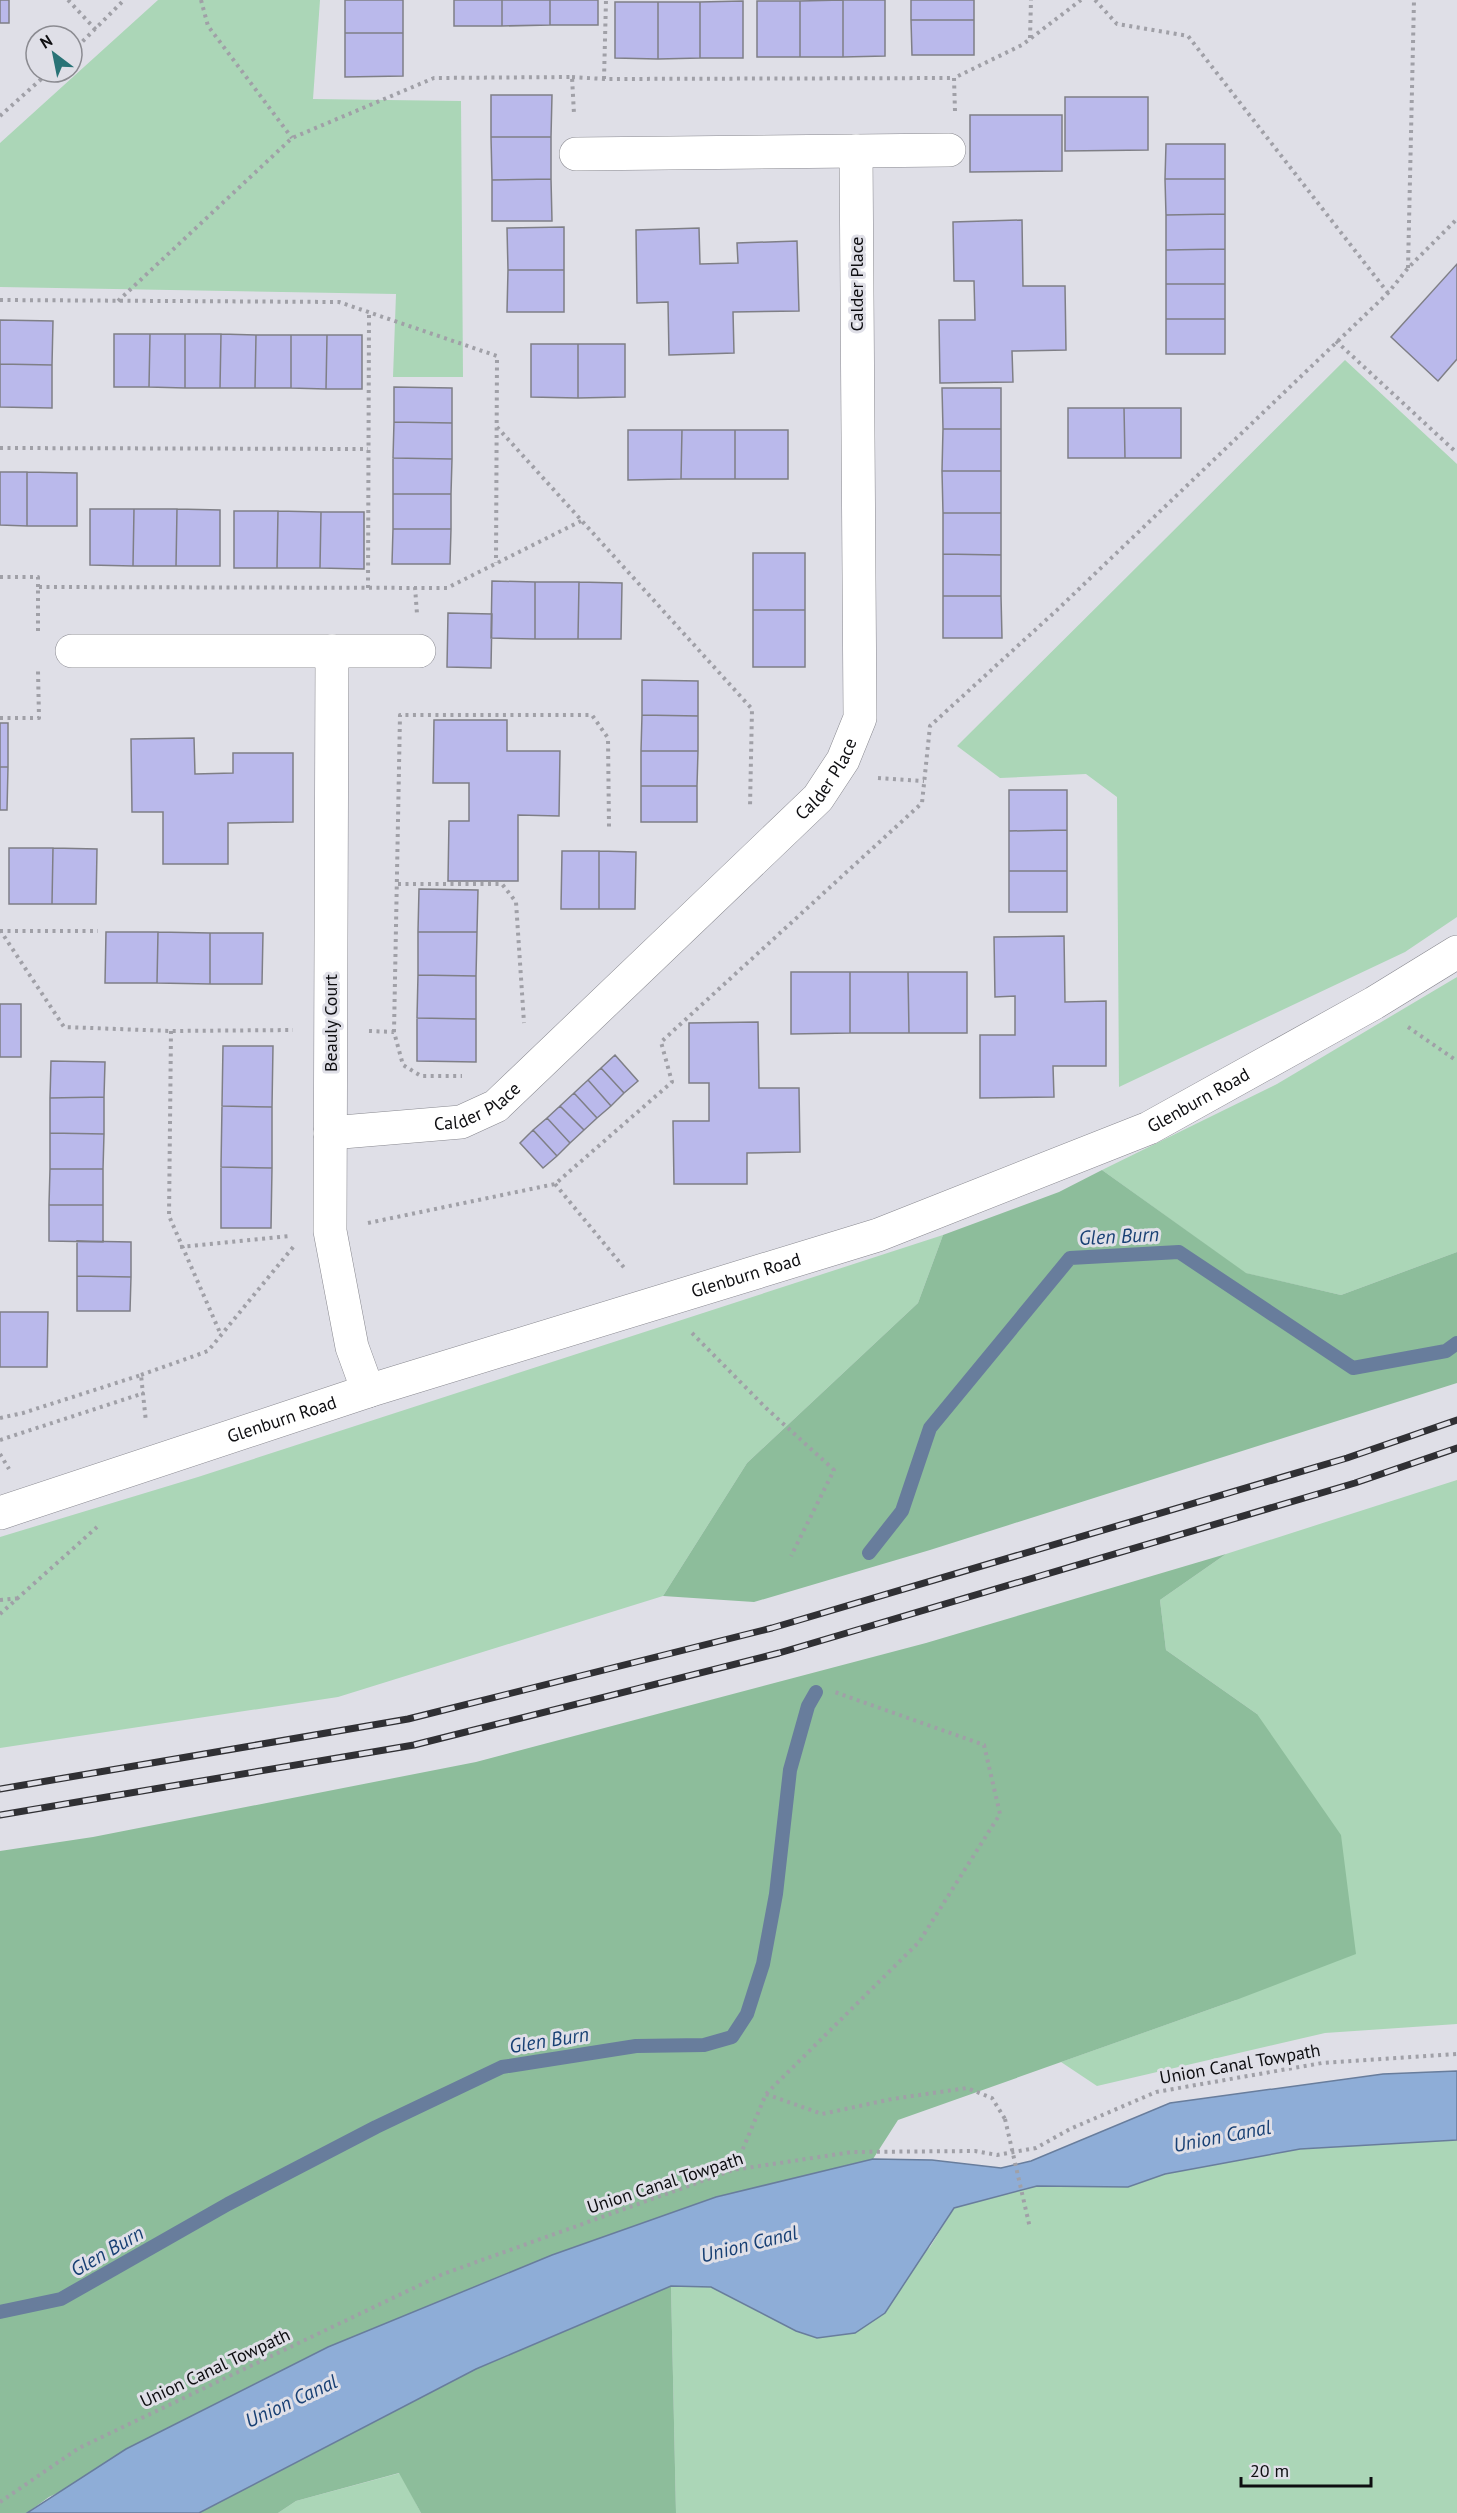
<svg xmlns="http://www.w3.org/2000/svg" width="1457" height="2513" font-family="'PT Sans',sans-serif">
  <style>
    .green { fill: #abd6b7 }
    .forest { fill: #8dbd9b }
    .water { fill: #8eadd7; stroke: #687d9c; stroke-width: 1.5 }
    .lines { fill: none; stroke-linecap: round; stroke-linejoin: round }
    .stream { stroke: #687d9c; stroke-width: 14 }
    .building { fill: #bab9eb; stroke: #7f7f86; stroke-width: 1.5 }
    .minor-casing { stroke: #88888f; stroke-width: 34 }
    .path { stroke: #a0a0a7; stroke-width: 4; stroke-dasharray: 3 4.5; stroke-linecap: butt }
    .minor { stroke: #fff; stroke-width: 33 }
    .rail-casing { stroke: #303034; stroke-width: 7 }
    .rail { stroke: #dfdfe7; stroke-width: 4.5; stroke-dasharray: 14; stroke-linecap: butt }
    .path-bridge { stroke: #a0a0a7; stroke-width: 4; stroke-dasharray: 3 4.5; stroke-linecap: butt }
    .labels { text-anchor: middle; stroke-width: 6; stroke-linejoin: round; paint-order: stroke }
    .street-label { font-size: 18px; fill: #0e0e11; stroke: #dfdfe7 }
    .water-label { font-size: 20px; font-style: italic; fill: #184074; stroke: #dfdfe7 }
  </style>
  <rect width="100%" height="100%" fill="#dfdfe7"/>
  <path class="green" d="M158,0h162l-7,99 148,2 2,276h-70l3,-83 -396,-7v-144z
    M1345,360l112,104v453l-52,35 -286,135 -2,-290 -31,-23 -86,4 -43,-32z
    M1457,977v275l-116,43 -96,-22 -143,-103 175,-86z
    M943,1235l-25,68 -171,160 -84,133 -325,101 -338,51v-211l198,-60z
    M1457,1480v544l-132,9 -228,53 -36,-24 175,-62 21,-286 -91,-64 -6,-50 66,-46z
    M1457,2140v373h-781l-5,-227 40,1 85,44 21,7 113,-91 24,-39 83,-22 91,1 37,-13 135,-25z
    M400,2473l21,40h-143l18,-12z"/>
  <path class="forest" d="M1102,1170l144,103 95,22 116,-43v131l-527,167 -176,52 -91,-6 84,-133 171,-160 25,-68 116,-43z
    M1226,1554l-66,46 6,50 91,64 84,121 15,119 -120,46 -338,120 -25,39 -157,38 -164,58 -503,242 -22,16h-27v-662l93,-14 383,-75 450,-119z
    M671,2286l5,227h-255l-22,-40 -103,28 -18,12h-79l277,-144z"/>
  <path class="water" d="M1457,2071v69l-157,9 -135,25 -37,13 -91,-1 -83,22 -69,105 -30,20 -38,5 -21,-7 -85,-44 -40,-1 -195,83 -277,144h-172l99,-64 202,-102 224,-92 164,-58 157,-38 59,1 69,8 30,-7 139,-58 213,-29z"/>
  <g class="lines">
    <path class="stream" d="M869,1553l33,-42 28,-83 140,-170 109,-6 174,116 93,-17 11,-8
      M0,2312l61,-13 167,-95 148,-77 126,-60 134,-21 68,-1 28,-8 15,-23 16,-50 13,-70 14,-124 18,-64 8,-14"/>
  </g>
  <path class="building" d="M0,0h9v23h-9z
    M345,0h58v33h-58z
    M454,0h48v26h-48z
    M502,0h48v25l-48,1z
    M550,0h48v25h-48z
    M843,0v57h-43v-56z
    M843,0h42v56l-42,1z
    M911,0h63v20h-63z
    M743,1v57h-43v-56z
    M757,1h43v56h-43z
    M615,2h43v57l-43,-1z
    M658,2h42v56l-42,1z
    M911,20h63v35h-62z
    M345,33h58v43l-58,1z
    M491,95h61l-1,42h-60z
    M1065,97h83v53l-83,1z
    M970,115h92v56l-92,1z
    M491,137h60v42l-59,1z
    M1166,144h59v35h-60z
    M551,179l1,42h-60v-41z
    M1165,179h60v35l-59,1z
    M1225,214v35l-59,1v-35z
    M1022,220l1,66h42l1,64 -54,1 1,31 -73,1 -1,-63h36l-1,-39h-20l-1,-59z
    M564,227v43h-56l-1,-42z
    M699,228l1,36 38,-1 -1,-20 60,-2 2,70 -66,1 1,41 -65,2 -1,-53 -31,1 -1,-73z
    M1225,249v35h-59v-34z
    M1457,264v95l-19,22 -47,-44z
    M508,270h56v42h-57z
    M1166,284h59v35h-59z
    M1166,319h59v35h-59z
    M0,320l53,1 -1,44 -52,-1z
    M114,334h36l-1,53h-35z
    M150,334h35v54l-36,-1z
    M185,334h36l-1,54h-35z
    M221,334l35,1 -1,53h-35z
    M256,335h35v53h-36z
    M291,335h36l-1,54 -35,-1z
    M327,335h35v54h-36z
    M531,344h47v54l-47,-1z
    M578,344h47v53l-47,1z
    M0,364l52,1v43l-52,-1z
    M394,387l58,1v35l-58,-1z
    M942,388h59v41h-58z
    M1068,408h56l1,50h-57z
    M1124,408h57v50h-56z
    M394,422l58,1v36l-59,-1z
    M943,429h58v42h-59z
    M628,430h54l-1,49 -53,1z
    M682,430h53v49h-54z
    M735,430h53v49h-53z
    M393,458l59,1 -1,35h-58z
    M942,471h59v42h-58z
    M0,472h27v54l-27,-1z
    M27,472l50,1v53h-50z
    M393,494h58v35h-58z
    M90,509h44l-1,57 -43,-1z
    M134,509h43l-1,57h-43z
    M177,509l43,1v56h-44z
    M234,511h44l-1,57h-43z
    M278,511l43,1 -1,56h-43z
    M321,512h43v57l-44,-1z
    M943,513h58v42l-58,-1z
    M393,529h58l-1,35h-58z
    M753,553h52v57h-52z
    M943,554l58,1v41h-58z
    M492,581l43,1v57l-44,-1z
    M535,582h44l-1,57h-43z
    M579,582l43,1 -1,56h-43z
    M943,596h58l1,42h-59z
    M753,610h52v57h-52z
    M448,613l44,1 -1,54 -44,-1z
    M642,680l56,1v35l-56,-1z
    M642,715l56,1v35h-57z
    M434,720h73v31h53l-1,65 -41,-1v66h-70l1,-60h20v-38h-36z
    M0,723h8v44h-8z
    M194,738l1,36 38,-1v-20h60v69l-65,1v41h-65v-52h-31l-1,-73z
    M641,751h57l-1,35h-56z
    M0,767h8l-1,43h-7z
    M641,786h56v36h-56z
    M1009,790h58v40l-58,1z
    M1067,830v41h-58v-40z
    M9,848h44l-1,56h-43z
    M53,848l44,1 -1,55h-44z
    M562,851h37v58h-38z
    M599,851l37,1 -1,57h-36z
    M1009,871h58v41h-58z
    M419,889l59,1 -1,42h-59z
    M106,932h52l-1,51h-52z
    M158,932l52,1v51l-53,-1z
    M418,932h59l-1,44 -58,-1z
    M210,933h53l-1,51h-52z
    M1064,936l1,66 41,-1v65h-53l1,31 -74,1v-63h35v-39l-20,1 -1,-60z
    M791,972h59v61l-59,1z
    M850,972h58l1,61h-59z
    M908,972h59v61h-58z
    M418,975l58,1v43l-59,-1z
    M0,1004h21v53h-21z
    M417,1018l59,1v43l-59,-1z
    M758,1022l1,66h40l1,64 -53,1v31h-73l-1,-63h36v-38h-20v-60z
    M223,1046h50l-1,61 -50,-1z
    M615,1055l23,26 -14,12 -23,-25z
    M51,1061l54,1 -1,35 -54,1z
    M601,1068l23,25 -13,13 -23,-26z
    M588,1080l23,26 -14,12 -23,-25z
    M574,1093l23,25 -13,12 -24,-24z
    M104,1097v37l-54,-1v-35z
    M222,1106l50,1v61l-51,-1z
    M560,1106l24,24 -14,13 -23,-25z
    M547,1118l23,25 -13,13 -24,-26z
    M533,1130l24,26 -14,12 -23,-25z
    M50,1133l54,1 -1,35h-53z
    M221,1167l51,1 -1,60h-50z
    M50,1169h53v36h-54z
    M49,1205h54v37l-54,-1z
    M77,1241l54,1v35l-54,-1z
    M77,1276l54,1 -1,34h-53z
    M0,1312h48l-1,55h-47z"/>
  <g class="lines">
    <defs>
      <g id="minor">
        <path d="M576,154l373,-4"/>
        <path d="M72,651h347"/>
        <path d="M332,651l-2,580 22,116 16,44"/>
        <path id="s1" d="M330,1133l131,-11 35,-16 322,-308 25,-38 17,-42 -4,-567"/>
        <path id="s2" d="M0,1513l368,-122 510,-156 271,-107 225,-125 83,-51"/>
      </g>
    </defs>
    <use href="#minor" class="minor-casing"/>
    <path class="path" d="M68,0l28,30
      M201,0l7,26 84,112
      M1095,0l22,24 71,12 200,257
      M1030,38l1,-38
      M72,52l52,-52
      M572,77l32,2 350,-1
      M604,79l2,-79
      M955,111l-1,-33 68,-33 59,-45
      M0,116l49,-44
      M1408,268l6,-268
      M0,300l339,2 158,54 -1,207
      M118,301l174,-163 142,-60 138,-1 2,37
      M1336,341l121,112
      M497,427l255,282 -2,98
      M0,448l368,1
      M0,577h38v10
      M415,587l2,27
      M368,588l1,-275
      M38,631v-44l409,1 134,-67
      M0,718h39l-1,-47
      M878,778l46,3
      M398,884h104l14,18 8,121
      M0,930l64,97 107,4 122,-1
      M0,931h98
      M1408,1027l49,34
      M171,1031l-2,185 52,119
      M369,1031l25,1 9,33 18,11h41
      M394,1032l6,-317h192l16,23 1,89
      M555,1184l71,86
      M368,1223l187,-39 117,-102 -11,-40 261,-239 8,-77 127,-116 331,-317 20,-25 49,-49
      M180,1247l110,-11
      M692,1333l74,75 68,62 -43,86
      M141,1375l67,-24 86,-105
      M0,1418l23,-5 118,-38 5,47
      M0,1440l144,-47
      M0,1454l9,15
      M0,1600l20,-2
      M0,1614l97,-87
      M766,2094l56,20 70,-15 75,-11 25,10 13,21
      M734,2170l32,-76 153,-152 81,-128 -16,-69 -152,-54
      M0,2502l79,-54 364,-174 290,-104 119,-18 123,-1 22,4 39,-7 34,-19 86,-37 166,-29 135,-9"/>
    <use href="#minor" class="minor"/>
    <defs>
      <path id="rail" d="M0,1789l408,-70 364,-91 575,-170 110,-38
        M0,1815l414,-70 365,-92 576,-170 102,-35"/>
    </defs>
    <use href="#rail" class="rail-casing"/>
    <use href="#rail" class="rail"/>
    <path class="path-bridge" d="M1005,2119l25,109"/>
  </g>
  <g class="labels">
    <g class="street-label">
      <text transform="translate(857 284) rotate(-90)" y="6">Calder Place</text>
      <text dy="6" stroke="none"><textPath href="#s1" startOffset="636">Calder Place</textPath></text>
      <text transform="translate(331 1023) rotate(-90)" y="6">Beauly Court</text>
      <text dy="6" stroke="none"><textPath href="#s2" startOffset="1269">Glenburn Road</textPath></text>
      <text dy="6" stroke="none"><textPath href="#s1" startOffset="152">Calder Place</textPath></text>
      <text dy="6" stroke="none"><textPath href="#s2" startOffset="783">Glenburn Road</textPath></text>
      <text dy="6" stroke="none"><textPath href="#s2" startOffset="297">Glenburn Road</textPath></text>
      <text transform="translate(1240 2064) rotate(-10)" y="6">Union Canal Towpath</text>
      <text transform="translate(665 2183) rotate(-18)" y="6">Union Canal Towpath</text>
      <text transform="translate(215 2368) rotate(-25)" y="6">Union Canal Towpath</text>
    </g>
    <g class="water-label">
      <text transform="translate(1119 1236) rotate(-3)" y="7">Glen Burn</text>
      <text transform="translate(549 2040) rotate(-9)" y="7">Glen Burn</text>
      <text transform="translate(1222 2136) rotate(-11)" y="7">Union Canal</text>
      <text transform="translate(749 2244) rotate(-14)" y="7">Union Canal</text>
      <text transform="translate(107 2251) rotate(-30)" y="7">Glen Burn</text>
      <text transform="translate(291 2401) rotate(-25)" y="7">Union Canal</text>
    </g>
  </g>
  <g transform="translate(54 54) rotate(328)"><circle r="28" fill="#dfdfe7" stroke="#8b8b91" stroke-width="1.5"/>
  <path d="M0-4.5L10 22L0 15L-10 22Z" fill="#297376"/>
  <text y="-9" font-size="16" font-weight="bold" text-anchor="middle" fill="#0e0e11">N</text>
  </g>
  <path d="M1241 2477v9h130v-9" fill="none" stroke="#0e0e11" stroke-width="3"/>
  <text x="1250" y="2477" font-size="18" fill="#0e0e11" stroke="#dfdfe7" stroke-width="4.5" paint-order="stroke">20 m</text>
</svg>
